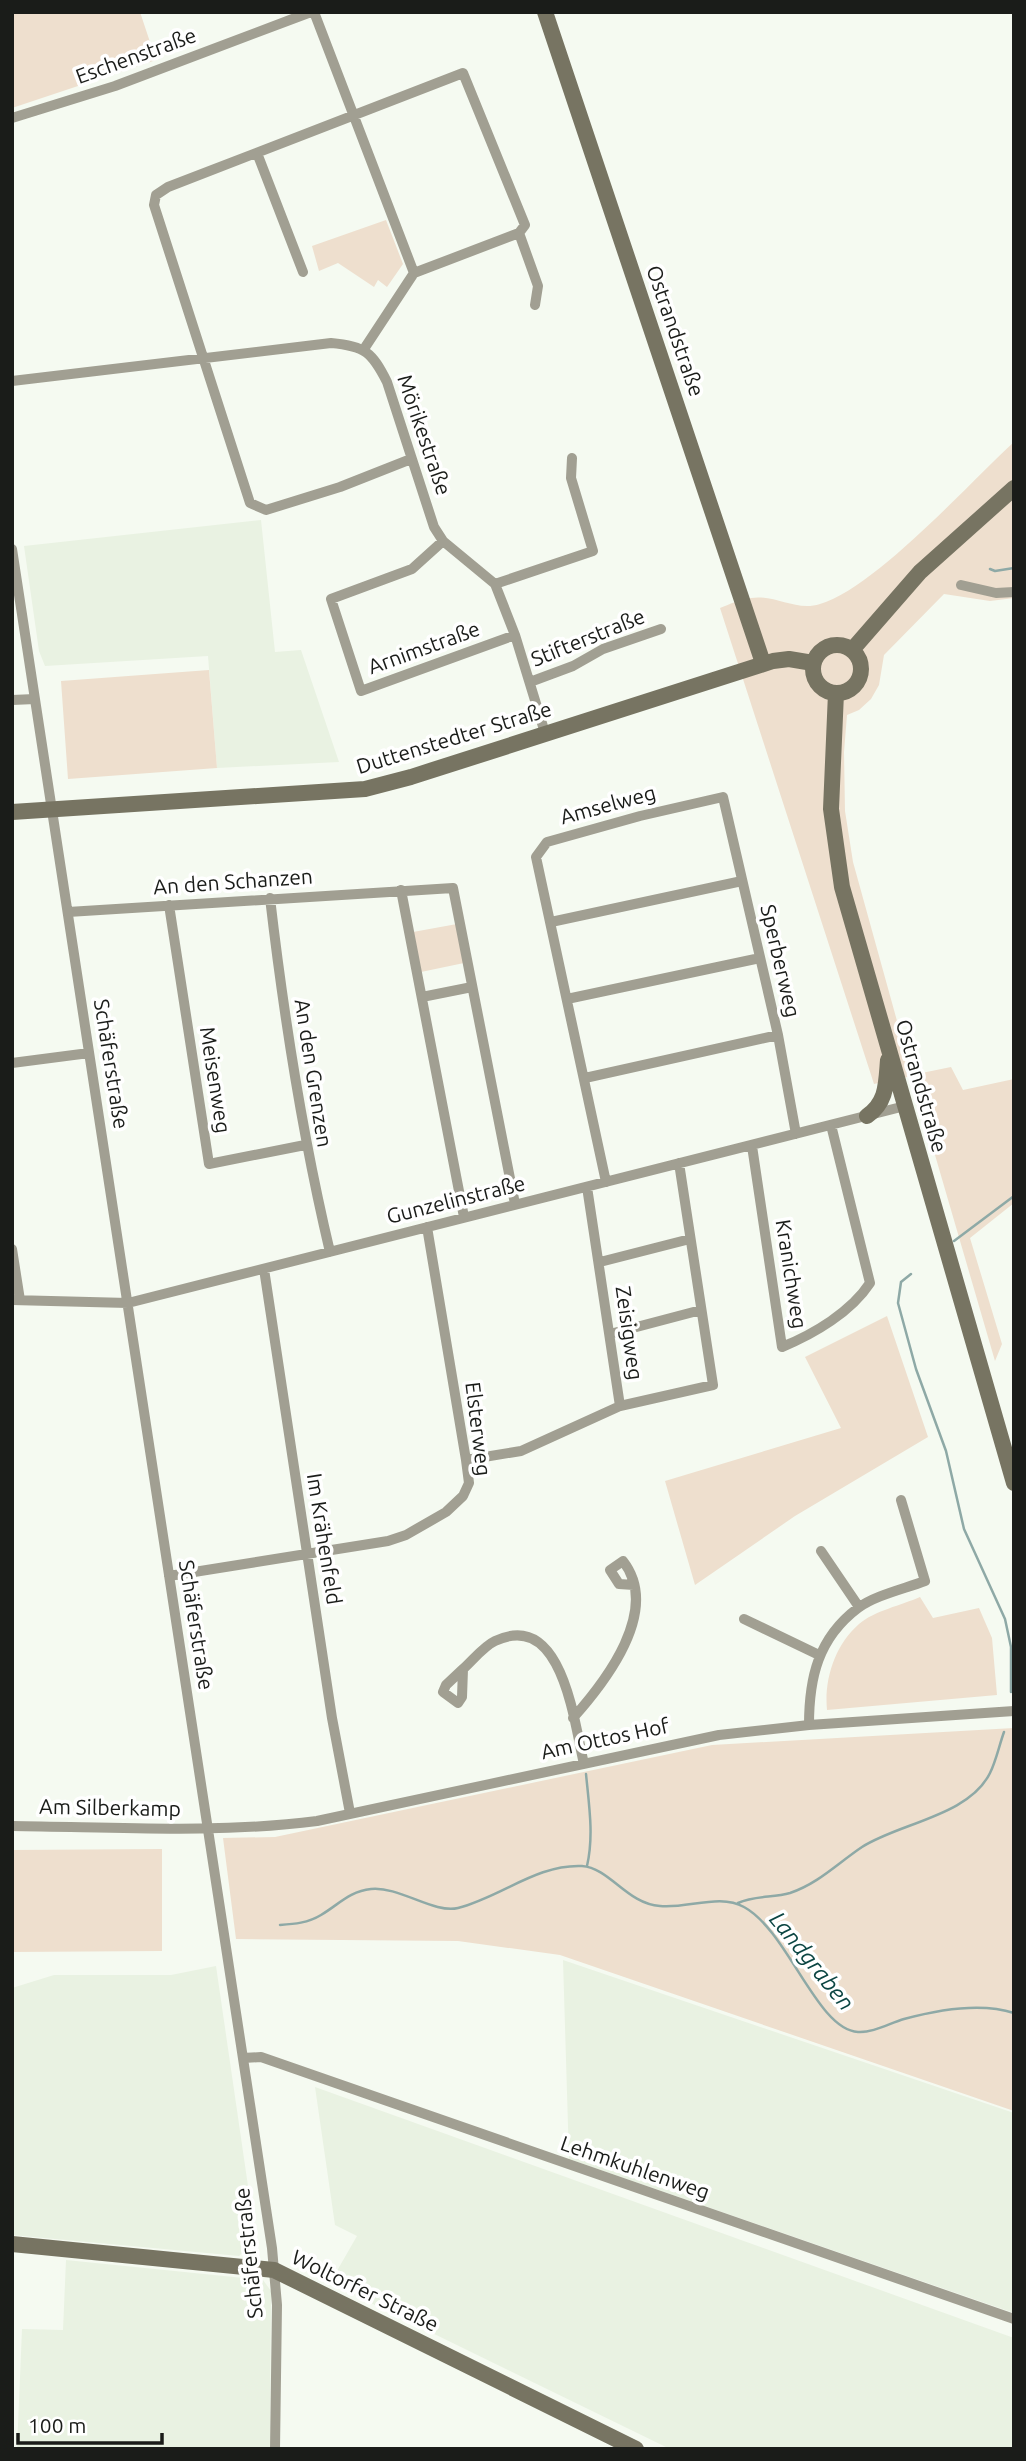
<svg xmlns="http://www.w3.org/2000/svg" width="1026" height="2461" font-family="Ubuntu,sans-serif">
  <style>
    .built { fill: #e9f2e2 }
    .green { fill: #eedfce }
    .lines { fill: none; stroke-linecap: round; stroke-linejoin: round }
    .stream { stroke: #8ea9a6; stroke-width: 2.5 }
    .street { stroke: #a19f92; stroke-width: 10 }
    .secondary { stroke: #777462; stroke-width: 16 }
    .labels { text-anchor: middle; stroke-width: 7; stroke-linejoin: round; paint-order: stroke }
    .street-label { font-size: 21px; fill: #1a1c19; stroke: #fff }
    .water-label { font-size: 23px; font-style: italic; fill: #0c4643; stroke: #fff }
  </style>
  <rect width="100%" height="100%" fill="#f5faf1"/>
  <path class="built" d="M261,520l14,132 26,-2 38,112 -122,6 -9,-112 -163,10 -6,-15 -15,-105z
    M563,1960l451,153v200l-445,-154z
    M216,1966l40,275 -17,15 -227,-21v-247l42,-13h117z
    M315,2087l699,251v111h-344l-340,-166 27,-47 -22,-11z
    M66,2260l197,20 8,11 -1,158h-253l5,-120 41,1z"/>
  <path class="green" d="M12,12h128l16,48 -144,48z
    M386,220l17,44 -16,23 -9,-7 -4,7 -36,-24 -19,8 -7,-25z
    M1014,442v156l-24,3 -46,-7 -60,61 -5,30 -8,14 -12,11 -12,5 -3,37 1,59 8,51 59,213 39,-8 12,23 51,-11v124l-44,35 32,106 -7,17 -83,-285 -38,8 -154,-476c10,-4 21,-9 31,-10 24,-4 45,14 69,6 55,-16 148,-120 194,-162z
    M209,670l8,98 -149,11 -7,-98z
    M457,924l7,39 -43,9 -8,-40z
    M887,1316l41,121 -133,79 -100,69 -30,-104 176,-53 -36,-71z
    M920,1597l13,21 46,-10 13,30 5,57 -170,15c-3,-31 8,-65 32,-86 15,-13 43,-19 61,-27z
    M1014,1728v383l-454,-156 -102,-14 -222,-2 -13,-101 52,-1 437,-92z
    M162,1849v102l-150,1v-102z"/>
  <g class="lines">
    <path class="stream" d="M990,569l5,2 19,-3
      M954,1241l60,-45
      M911,1274l-10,8 -3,21 18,66 30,82 18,78 41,90 6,28v45
      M586,1774c3,31 8,62 1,92
      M738,1903c17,-8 35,-5 52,-10 29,-10 48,-30 72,-46 37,-24 107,-31 128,-74 6,-12 9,-27 14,-41
      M280,1925c14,-1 28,-2 41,-10 17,-10 29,-24 50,-26 28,-3 63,25 87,19 43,-11 79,-44 124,-42 28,2 45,38 78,40 27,3 60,-13 84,1 44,24 73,123 114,125 15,1 32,-9 46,-13 33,-9 76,-17 110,-6"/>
    <path class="street" d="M314,12l100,261 -50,76
      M12,118l103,-32 196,-74
      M257,153l46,119
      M519,233l19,53 -3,19
      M12,381l319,-38c34,3 41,9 56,39l47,145 9,14 52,43 20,51 30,98
      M411,459l-71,28 -74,23 -16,-7 -96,-298 2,-10 12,-8 295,-114 62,152 -6,8 -105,40
      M443,541l-31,28 -81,30 30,92 154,-56
      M12,549l260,1699 5,57 -2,144
      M495,584l98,-33 -22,-73 1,-20
      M961,585l35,8 18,-1
      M530,682l43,-16 30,-17 58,-20
      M12,700l23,-1
      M401,890l63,327
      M270,898c14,120 32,236 60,354
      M169,905l40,259 96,-19
      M68,912l385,-24 62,316
      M551,922l191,-41
      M422,997l50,-10
      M567,999l193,-41
      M12,1063l77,-10
      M585,1078l193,-43
      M752,1146l30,201c32,-13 69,-35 88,-64l-39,-158
      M606,1182l-70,-325 11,-15 93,-26 83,-19 55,238 18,99
      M12,1249l8,51
      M600,1262l90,-23
      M264,1269l68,449 18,95
      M12,1300l116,3 777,-197
      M610,1334l91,-24
      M620,1406l93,-21 -34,-222
      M466,1460l55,-9 99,-45 -33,-219
      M821,1551l38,56
      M169,1576l219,-35 18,-6 40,-23 17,-16 6,-13 -3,-23 -39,-233
      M744,1619l75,36
      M463,1669l-17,16 -3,7 15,11 4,-6 1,-28c10,-9 21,-23 32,-28 68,-32 79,82 89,123
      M573,1718c33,-37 88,-108 50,-157l-13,9 9,14 15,1
      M809,1725c0,-47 9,-87 49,-117 18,-13 46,-19 67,-27l-24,-81
      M12,1826c101,1 204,8 305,-5l402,-86 90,-10 205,-14
      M243,2058l18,-1 753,262"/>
    <path class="secondary" d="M545,12l218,651
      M813 669a24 24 0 1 1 48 0a24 24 0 1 1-48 0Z
      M852,650l68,-78 94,-84
      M836,693l-5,116 11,78 172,596
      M12,812l353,-23 46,-12 362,-116 16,-2 24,4
      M867,1116c20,-14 19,-32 21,-56
      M12,2244l262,26 362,179"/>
  </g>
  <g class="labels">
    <g class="street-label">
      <text transform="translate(136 56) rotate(-20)" y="7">Eschenstraße</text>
      <text transform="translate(675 331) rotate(71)" y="7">Ostrandstraße</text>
      <text transform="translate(424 435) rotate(71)" y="7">Mörikestraße</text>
      <text transform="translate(588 638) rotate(-22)" y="7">Stifterstraße</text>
      <text transform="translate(424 648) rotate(-20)" y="7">Arnimstraße</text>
      <text transform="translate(454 738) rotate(-17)" y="7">Duttenstedter Straße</text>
      <text transform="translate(608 805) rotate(-15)" y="7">Amselweg</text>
      <text transform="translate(233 882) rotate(-4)" y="7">An den Schanzen</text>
      <text transform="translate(780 961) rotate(77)" y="7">Sperberweg</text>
      <text transform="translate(111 1064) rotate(81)" y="7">Schäferstraße</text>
      <text transform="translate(313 1073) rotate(81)" y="7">An den Grenzen</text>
      <text transform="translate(215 1080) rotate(81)" y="7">Meisenweg</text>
      <text transform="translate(921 1086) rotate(74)" y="7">Ostrandstraße</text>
      <text transform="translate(456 1200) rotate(-14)" y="7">Gunzelinstraße</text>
      <text transform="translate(791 1274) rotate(81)" y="7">Kranichweg</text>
      <text transform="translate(629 1333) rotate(82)" y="7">Zeisigweg</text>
      <text transform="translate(478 1429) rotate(83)" y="7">Elsterweg</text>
      <text transform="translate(324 1539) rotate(81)" y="7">Im Krähenfeld</text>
      <text transform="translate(196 1625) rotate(81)" y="7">Schäferstraße</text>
      <text transform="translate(605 1739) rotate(-12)" y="7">Am Ottos Hof</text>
      <text transform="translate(110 1808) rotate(1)" y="7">Am Silberkamp</text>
      <text transform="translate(635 2168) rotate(19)" y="7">Lehmkuhlenweg</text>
      <text transform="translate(249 2253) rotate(-96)" y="7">Schäferstraße</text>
      <text transform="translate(365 2291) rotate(26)" y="7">Woltorfer Straße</text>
    </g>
    <g class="water-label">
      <text transform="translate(812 1961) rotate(51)" y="8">Landgraben</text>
    </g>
  </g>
  <rect width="1026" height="2461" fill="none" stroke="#1a1c19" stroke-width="28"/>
  <path d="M18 2433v10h144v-10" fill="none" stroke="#1a1c19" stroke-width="3.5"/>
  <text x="28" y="2433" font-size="21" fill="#1a1c19" stroke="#ffffff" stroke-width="5" paint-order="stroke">100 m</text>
</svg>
